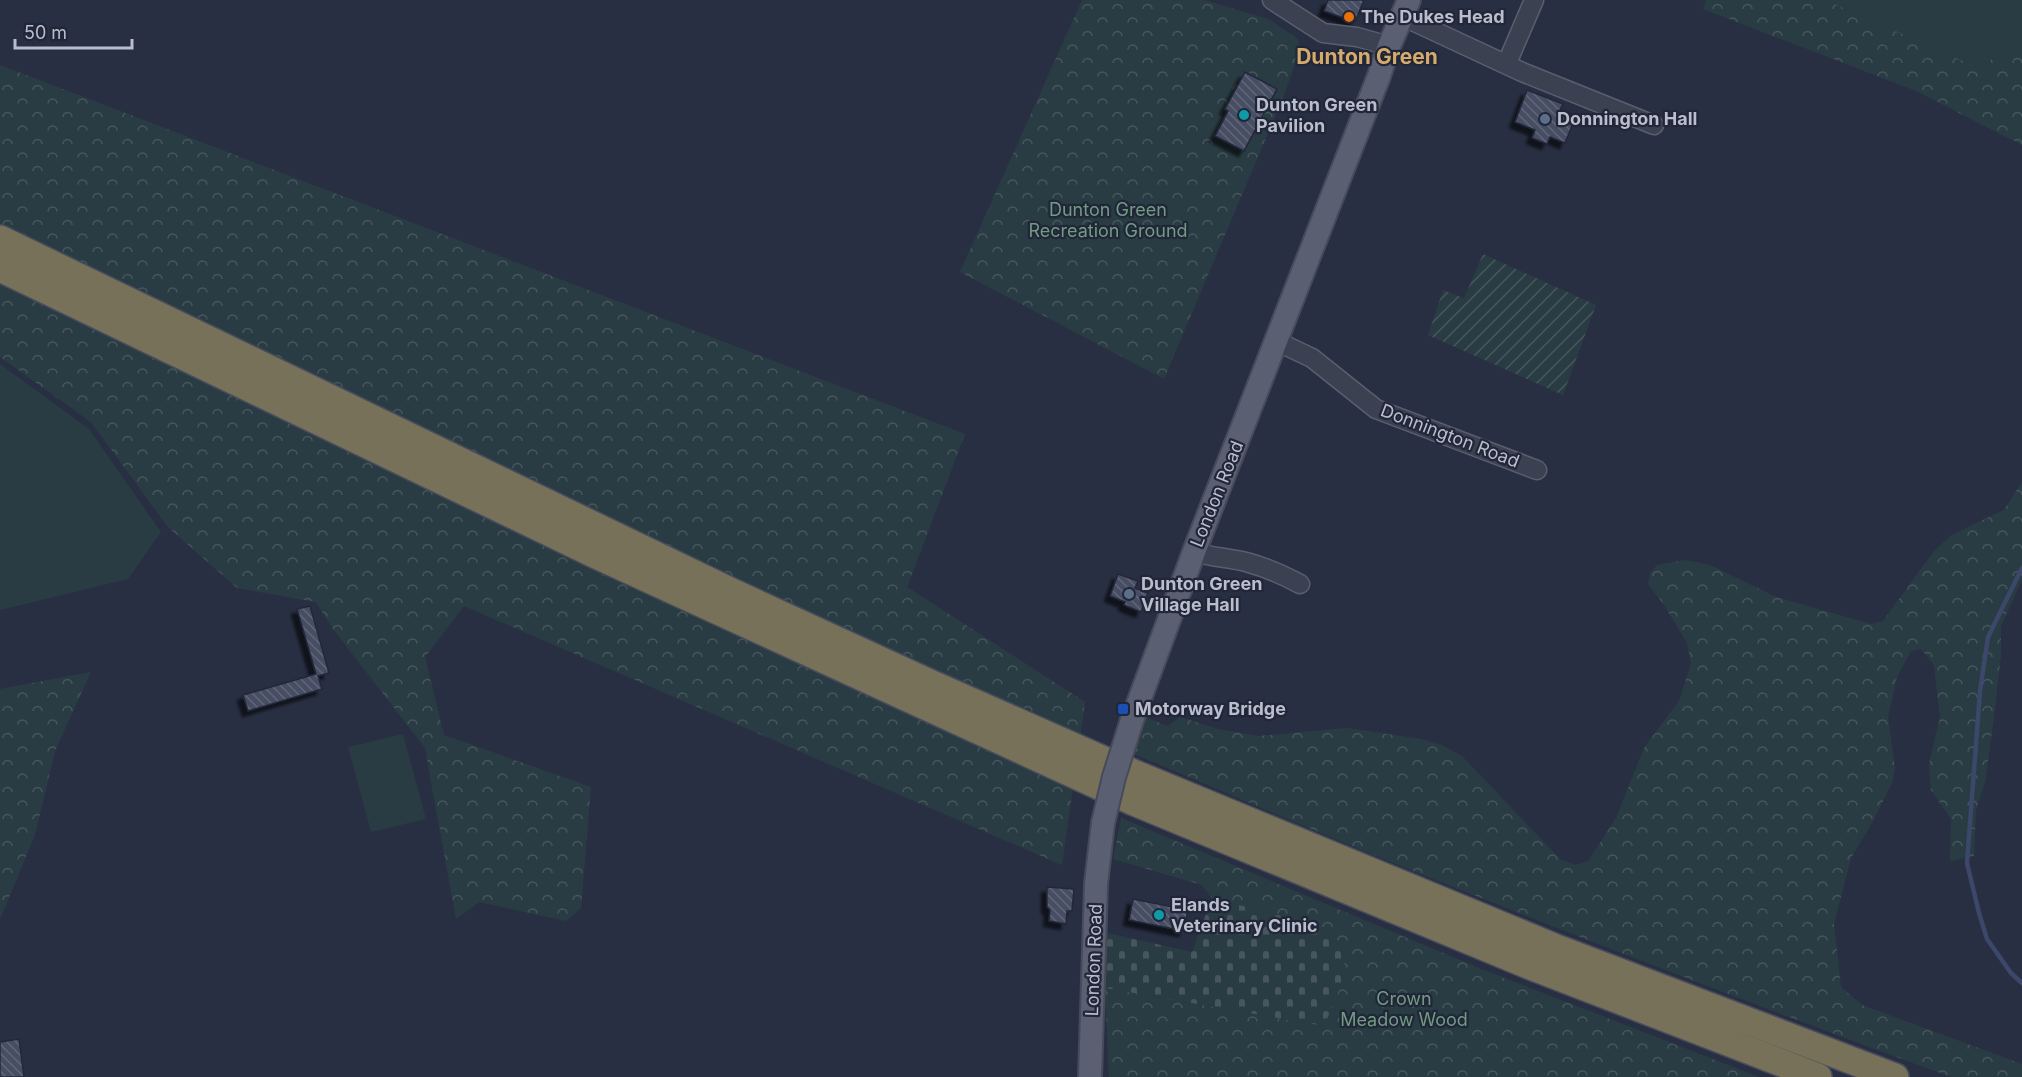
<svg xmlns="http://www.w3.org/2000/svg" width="2022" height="1077" font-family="Inter,sans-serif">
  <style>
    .grass { fill: #2a3c43 }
    .forest { fill: url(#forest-crowns) }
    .cemetery { fill: url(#cemetery-stones) }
    .garden { fill: url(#garden-furrows) }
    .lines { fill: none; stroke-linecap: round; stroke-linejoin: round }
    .stream { stroke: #3c4769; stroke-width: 4.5 }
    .building { fill: url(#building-back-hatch); stroke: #23283a; stroke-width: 1.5; filter: url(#shadow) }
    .minor-casing { stroke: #5a5f6f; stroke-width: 21 }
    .major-casing { stroke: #464a5b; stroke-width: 26 }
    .highway-casing { stroke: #474c5d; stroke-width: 30 }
    .minor { stroke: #3c4152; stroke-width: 18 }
    .major { stroke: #5a6072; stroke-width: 22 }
    .highway { stroke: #787159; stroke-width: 27 }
    .major-bridge-casing { stroke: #464a5b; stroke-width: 26; stroke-linecap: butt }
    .major-bridge { stroke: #5a6072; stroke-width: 22 }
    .food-dot { fill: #e8710a; stroke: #212638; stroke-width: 2 }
    .culture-dot { fill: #0f9aa8; stroke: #212638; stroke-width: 2 }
    .service-dot { fill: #5c6f8a; stroke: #212638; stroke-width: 2 }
    .transit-dot { fill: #1a4fb4; stroke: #212638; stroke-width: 2 }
    .labels { text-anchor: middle; stroke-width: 4.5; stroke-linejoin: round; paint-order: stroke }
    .poi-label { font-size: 18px; font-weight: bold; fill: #b9bdcc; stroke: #212638; text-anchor: start }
    .park-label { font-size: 18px; fill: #719c82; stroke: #212638 }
    .street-label { font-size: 18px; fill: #b9bdcc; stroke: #212638 }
    .quarter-label { font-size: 21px; font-weight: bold; fill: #d4ab6c; stroke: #212638 }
  </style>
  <defs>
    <pattern id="forest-crowns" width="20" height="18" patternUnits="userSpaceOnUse" patternTransform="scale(1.5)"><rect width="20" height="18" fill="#2a3c43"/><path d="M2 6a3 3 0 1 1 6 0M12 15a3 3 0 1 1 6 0" fill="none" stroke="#47565d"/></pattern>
    <pattern id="cemetery-stones" width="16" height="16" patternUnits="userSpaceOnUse" patternTransform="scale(1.5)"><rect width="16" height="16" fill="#2a3c43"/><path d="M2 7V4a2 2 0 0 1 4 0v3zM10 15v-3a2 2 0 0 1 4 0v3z" fill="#47565d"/></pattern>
    <pattern id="garden-furrows" width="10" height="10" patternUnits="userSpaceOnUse" patternTransform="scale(1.5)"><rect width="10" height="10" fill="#2a3c43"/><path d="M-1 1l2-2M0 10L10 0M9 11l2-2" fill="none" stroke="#47565d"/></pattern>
    <pattern id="building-back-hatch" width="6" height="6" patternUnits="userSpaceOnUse" patternTransform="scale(1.5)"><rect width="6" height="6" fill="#474e64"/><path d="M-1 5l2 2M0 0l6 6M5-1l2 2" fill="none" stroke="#5f6679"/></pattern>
    <filter id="shadow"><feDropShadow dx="-5.5" dy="5.5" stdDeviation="1.5" flood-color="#0009"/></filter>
  </defs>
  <rect width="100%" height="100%" fill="#282f42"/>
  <path class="grass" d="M1826,0h196v51l-8,-3 -38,20z
    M0,364l89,65 72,103 -33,47 -128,31z
    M403,734l23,85 -55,13 -23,-85z"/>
  <path class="forest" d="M1082,0h122l64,19 30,20 2,11 -18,50 -118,279 -204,-107z
    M1706,0h120l150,67 38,-19 8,3v94l-106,-54 -213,-82z
    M0,65l965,369 -58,153 178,115 -23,163 -598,-259 -39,51 19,78 147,52 -10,121 -15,13 -87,-19 -23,17 -31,-171 -92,-119 -17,-27 -79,-14 -69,-61 -77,-105 -91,-65z
    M2022,482v98l-21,46v30l-7,61 -9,65 -9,28 -2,46 -24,5 1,-42 -20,-29 -2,-26 11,-47 -6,-52 -13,-16 -10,2 -14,26 -9,40 7,51 -3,15 -20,40 -21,35 -17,66 7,63 21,18 160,59v13h-70l-12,-4c-180,-66 -359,-135 -537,-206 -91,-37 -181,-76 -271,-114l10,-37 26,10 12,-9 38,12 40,7 89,-8 74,11 21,6 20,11 98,103 15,6 13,-4 28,-43 28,-70 35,-47 12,-37 -4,-21 -23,-38 -16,-21 2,-11 7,-8 28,-5 25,5 66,32 95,27 12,-3 51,-70 19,-17 51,-24z
    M91,672l-36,79 -20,84 -35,84v-230z
    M1121,818l363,152 275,107h-650l-4,-89 219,38 -8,-101 -104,-27 -10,-13 -89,-26z"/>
  <path class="cemetery" d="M1212,898l104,27 29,21 -1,33 -20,47 -219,-38 2,-55 85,19z"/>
  <path class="garden" d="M1483,254l113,51 -33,90 -135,-60 15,-45 21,8z"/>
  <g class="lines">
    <path class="stream" d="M2022,568l-34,69 -8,54 -13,172 12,50 8,26 24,34 11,10"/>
  </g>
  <path class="building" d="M1328,0h36l-9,22 -31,-11z
    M1245,72l32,17 -33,62 -29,-15 13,-25 -3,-2z
    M1527,90l36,14 -3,6 16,6 -11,27 -15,-6 -3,7 -15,-6 3,-8 -20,-8z
    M1118,574l20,7 -3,7 13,5 -7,19 -17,-7 1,-3 -15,-6z
    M310,606l19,67 -11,3 4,13 -74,22 -5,-16 73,-21 -19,-65z
    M1047,887l27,2 -2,22h-5l-1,13 -17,-3 1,-11 -3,-3z
    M1133,899l55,11 -4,21 -55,-11z
    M19,1039l5,38h-24v-35z"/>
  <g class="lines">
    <defs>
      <path id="minor" d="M1272,0l51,33 34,4 32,9
        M1402,16l120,56 132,53
        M1507,63l27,-63
        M1276,341l36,17 64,51 161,61
        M1194,552c17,5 35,6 52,10 19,5 37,13 54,22"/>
      <path id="major" d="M1132,720l62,-168 185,-476 10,-30 20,-46
        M1090,1077l6,-193 7,-61"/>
      <path id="highway" d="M0,239l732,353 200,92 206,91 416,172 341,130
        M0,268l594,286 540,248 394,163 290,112"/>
    </defs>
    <use href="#minor" class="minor-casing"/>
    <use href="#major" class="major-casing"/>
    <use href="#highway" class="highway-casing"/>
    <use href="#minor" class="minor"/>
    <use href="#major" class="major"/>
    <use href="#highway" class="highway"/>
    <defs>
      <path id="major-bridge" d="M1103,823l11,-46 18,-57"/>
    </defs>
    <use href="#major-bridge" class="major-bridge-casing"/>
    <use href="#major-bridge" class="major-bridge"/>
  </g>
  <circle class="food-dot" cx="1349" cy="17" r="6"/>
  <g class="culture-dot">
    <circle cx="1244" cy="115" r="6"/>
    <circle cx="1159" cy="915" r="6"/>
  </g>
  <g class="service-dot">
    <circle cx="1545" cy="119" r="6"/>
    <circle cx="1129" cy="594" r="6"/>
  </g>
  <rect class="transit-dot" x="1117" y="703" width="12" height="12" rx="3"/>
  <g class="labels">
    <g class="poi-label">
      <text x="1361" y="23">The Dukes Head</text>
      <text x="1256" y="111">Dunton Green<tspan x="1256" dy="21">Pavilion</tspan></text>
      <text x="1557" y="125">Donnington Hall</text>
      <text x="1141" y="590">Dunton Green<tspan x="1141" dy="21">Village Hall</tspan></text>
      <text x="1135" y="715">Motorway Bridge</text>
      <text x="1171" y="911">Elands<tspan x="1171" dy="21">Veterinary Clinic</tspan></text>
    </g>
    <g class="park-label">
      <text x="1108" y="216">Dunton Green<tspan x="1108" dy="21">Recreation Ground</tspan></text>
      <text x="1404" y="1005">Crown<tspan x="1404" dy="21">Meadow Wood</tspan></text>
    </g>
    <g class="street-label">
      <text transform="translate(1450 436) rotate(21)" y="6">Donnington Road</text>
      <text transform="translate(1217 494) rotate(-68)" y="6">London Road</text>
      <text transform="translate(1094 960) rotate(-88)" y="6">London Road</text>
    </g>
    <g class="quarter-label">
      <text x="1367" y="64">Dunton Green</text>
    </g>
  </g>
  <path d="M15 39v9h117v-9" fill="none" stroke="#b9bdcc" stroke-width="3"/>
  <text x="24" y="39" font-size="18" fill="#b9bdcc" stroke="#212638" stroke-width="4.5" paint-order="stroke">50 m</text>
</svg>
